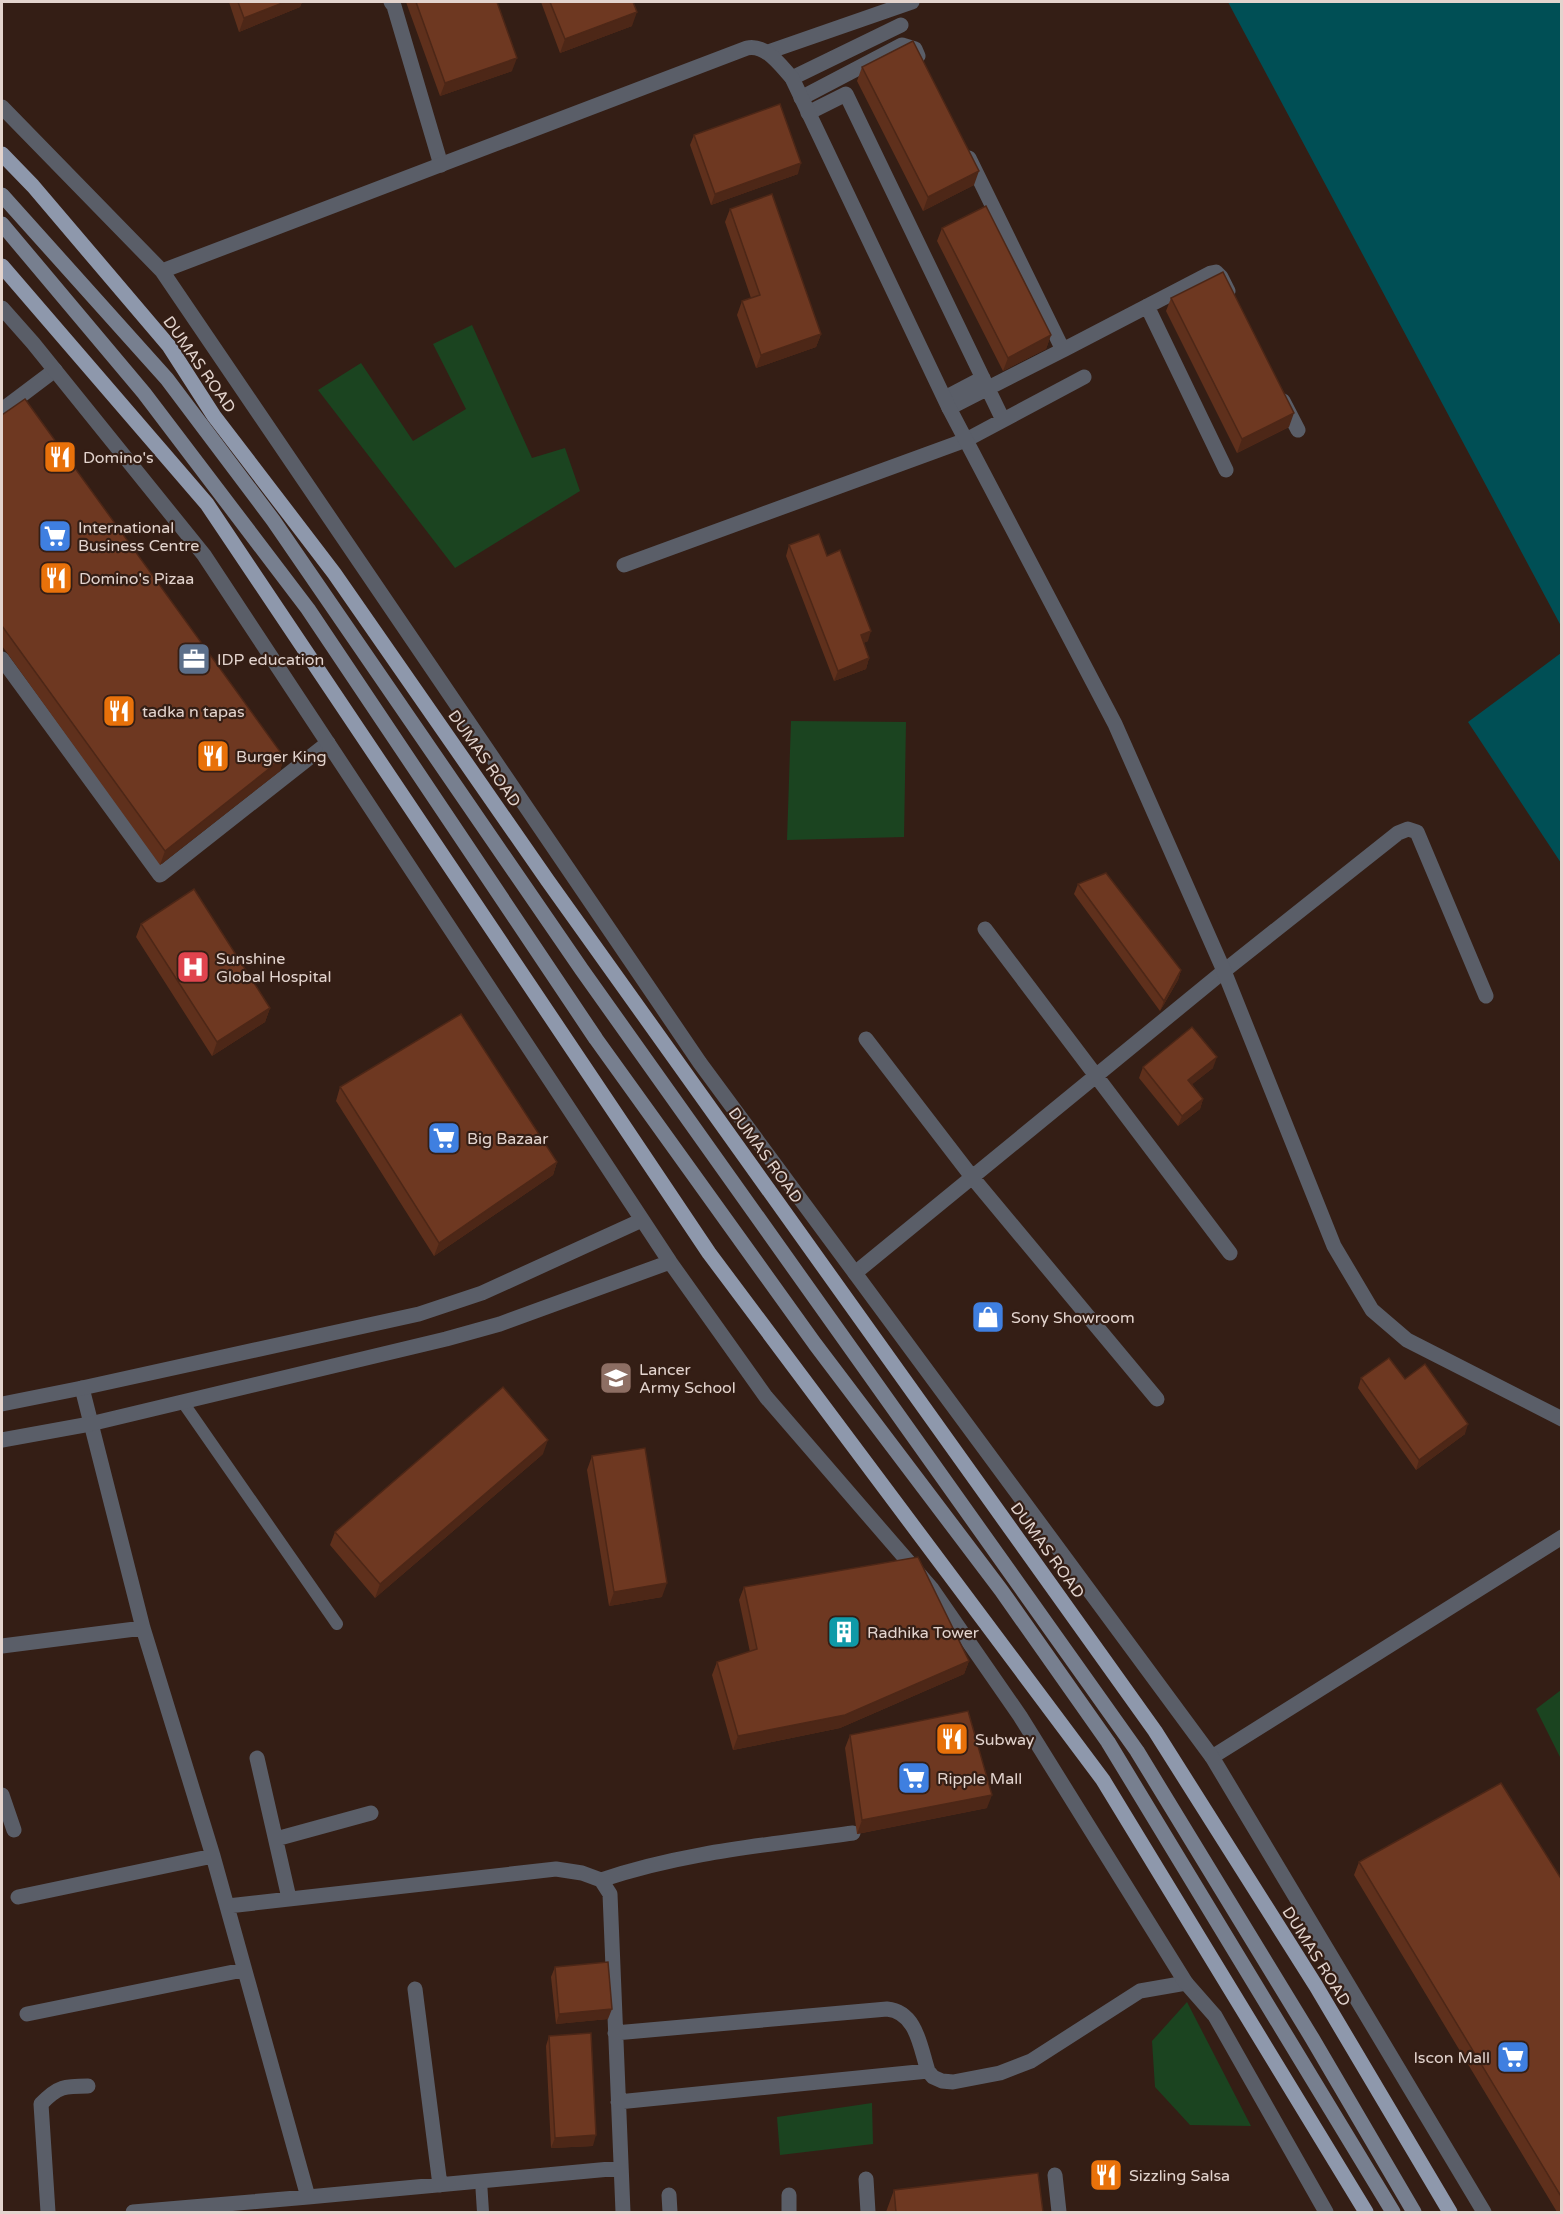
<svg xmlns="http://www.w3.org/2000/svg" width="1563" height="2214" font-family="'Varela Round',sans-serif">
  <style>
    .green { fill: #1b4420 }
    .water { fill: #004f55 }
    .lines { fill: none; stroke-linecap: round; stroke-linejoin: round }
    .service { stroke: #5a5e68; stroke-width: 12 }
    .minor { stroke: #5a5e68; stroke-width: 15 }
    .tertiary { stroke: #5a5e68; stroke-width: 15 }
    .secondary { stroke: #777f8f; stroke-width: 15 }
    .primary { stroke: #8e98ac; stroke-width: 15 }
    .wall { fill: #5f301c }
    .shaded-wall { fill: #4d2717 }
    .building { fill: #6e3821; stroke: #4d2717; stroke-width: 1.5 }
    .labels { text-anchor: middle; stroke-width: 4.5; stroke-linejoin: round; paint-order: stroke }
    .street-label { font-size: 16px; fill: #e3d4ce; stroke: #341e15 }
    .poi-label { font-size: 16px; fill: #e3d4ce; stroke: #341e15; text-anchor: start }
  </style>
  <rect width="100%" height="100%" fill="#341e15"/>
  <path class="green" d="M472,325l60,133 33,-10 15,43 -125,77 -137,-178 43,-27 52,78 53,-32 -33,-65z
    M791,721l115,1 -2,115 -117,3z
    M1561,1690v69l-25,-50z
    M1187,2002l64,124 -61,-1 -35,-38 -3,-46z
    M872,2103l1,41 -93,11 -3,-38z"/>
  <path class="water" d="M1228,2h333v624z
    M1561,653v210l-93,-141z"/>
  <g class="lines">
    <path class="service" d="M182,1401l155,223
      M481,2181l2,31"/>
    <path class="minor" d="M391,2l3,4 47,159
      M768,52l144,-50
      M792,78l109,-53
      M801,98l101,-53 13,4 3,7
      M808,113l38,-19 157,326
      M969,158l94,192 148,-77 5,-1 5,5 7,14
      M1147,306l79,164
      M945,398l38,-20
      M1283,401l15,29
      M949,408l114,-58
      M2,410l53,-40
      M624,565l342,-125 118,-63
      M2,659l158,216 168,-132
      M985,929l245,324
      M866,1039l106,138 185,222
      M855,1273l369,-302 174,-138 10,-4 9,3 69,164
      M82,1388l61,240 70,228 95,341 313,-29
      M2,1646l141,-18
      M1212,1757l350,-220
      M257,1758l32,140
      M2,1795l12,35
      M276,1839l95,-26
      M601,1880c82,-28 167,-35 252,-47
      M18,1897l195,-41
      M228,1906l328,-37 26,4 19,7 9,14 13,318
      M415,1989l25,196
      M27,2014l216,-44
      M615,2033l272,-24c30,3 33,38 41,62l5,6 9,4 11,1 47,-9 31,-12 109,-70 46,-8
      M618,2102l310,-31
      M1055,2175l4,37
      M866,2179l2,33
      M669,2195l1,17
      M789,2195v17
      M48,2212l-7,-108c17,-18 24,-18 47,-18
      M133,2212l175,-15"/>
    <path class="tertiary" d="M2,107l160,164 538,792 512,694 272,455
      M162,271l585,-223c19,-4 33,17 45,30l157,330 166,316 109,247 110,275 38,64 35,30 155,79
      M2,308l31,35 171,212 466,707 96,135 166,192 88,127 166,267 29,33 111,196
      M2,1404l80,-16 337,-74 63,-21 160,-73
      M2,1440l88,-16 356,-85 54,-15 170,-62"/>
    <path class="secondary" d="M2,195l165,184 106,141 309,450 555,781 175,287 102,174
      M2,224l142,169 164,216 288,430 219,305 186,246 107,152 285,470"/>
    <path class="primary" d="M2,154l31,32 136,160 45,70 120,157 214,308 607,850 161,255 134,226
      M2,266l205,238 502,749 394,527 263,432"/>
  </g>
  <path class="wall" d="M229,2h73l-2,5 -61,25z
    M406,2h91l15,69 -72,25z
    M541,2h92l-1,24 -72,27z
    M862,67l112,118 -51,26 -66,-130z
    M694,135l104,39 -87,31 -21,-60z
    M730,209l91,125 -5,13 -60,21 -19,-53 5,-14 9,-3 -26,-76z
    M942,228l109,107 -5,14 -43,22 -66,-130z
    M1171,298l118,129 -52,26 -71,-142z
    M2,415l282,342 -4,14 -120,94 -158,-219z
    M789,545l38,11 41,85 -5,2 6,15 -3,11 -32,12 -48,-125z
    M1078,884l103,86 -3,10 -18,31 -86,-117z
    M141,924l129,84 -5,14 -53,34 -76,-119z
    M1143,1067l70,1 -21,16 11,15 -3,10 -22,17 -39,-48z
    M340,1087l217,75 -4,13 -119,81 -98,-155z
    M1361,1378l44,1 60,55 -49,36 -58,-82z
    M543,1454l-168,144 -45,-53 5,-13z
    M592,1456l70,141 -53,9 -22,-136z
    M744,1587l225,74 -5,13 -124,54 -107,22 -21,-75 5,-13 33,-10 -11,-52z
    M850,1735l137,73 -130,26 -12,-86z
    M1359,1862l203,18v332h-5l-203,-337z
    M555,1967l53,52 -52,5 -5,-47z
    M549,2036l44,110 -42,2 -5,-102z
    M894,2190l149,22h-157z"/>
  <path class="shaded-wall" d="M285,2h17l-2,5 -61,25 5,-14z
    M637,12l-5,14 -72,27 5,-14z
    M517,58l-5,13 -72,25 5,-13z
    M801,163l-3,11 -87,31 4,-11z
    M979,171l-5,14 -51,26 5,-14z
    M821,334l-5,13 -60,21 5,-13z
    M1051,335l-5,14 -43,22 5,-13z
    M1294,413l-5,14 -52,26 5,-14z
    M871,631l-3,10 -11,5 4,-11z
    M869,658l-3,11 -32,12 4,-10z
    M284,757l-4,14 -120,94 5,-14z
    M1181,970l-3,10 -18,31 4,-10z
    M270,1008l-5,14 -53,34 5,-14z
    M1217,1057l-4,11 -28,22 3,-10z
    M1203,1099l-3,10 -22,17 4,-10z
    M557,1162l-4,13 -119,81 5,-13z
    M1468,1424l-3,10 -49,36 3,-10z
    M548,1440l-5,14 -168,144 5,-14z
    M667,1583l-5,14 -53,9 5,-14z
    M969,1661l-5,13 -124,54 -107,22 5,-14z
    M992,1795l-5,13 -130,26 5,-14z
    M612,2009l-4,10 -52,5 3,-10z
    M596,2135l-3,11 -42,2 4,-10z"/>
  <path class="building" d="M238,2h47l-41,16z
    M416,2h81l20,56 -72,25z
    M550,2h83l4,10 -72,27z
    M913,41l66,130 -51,26 -66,-130z
    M780,104l21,59 -86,31 -21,-59z
    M772,194l49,140 -60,21 -19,-54 18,-6 -30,-86z
    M986,206l65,129 -43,23 -66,-130z
    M1223,272l71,141 -52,26 -71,-141z
    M25,399l259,358 -119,94 -163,-225v-211z
    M819,534l8,22 13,-6 31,81 -10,4 8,23 -31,13 -49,-126z
    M1106,873l75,97 -17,31 -86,-117z
    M194,889l76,119 -53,34 -76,-118z
    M461,1014l96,148 -118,81 -99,-156z
    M1192,1027l25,30 -29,23 15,19 -21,17 -39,-49z
    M1389,1358l16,21 20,-15 43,60 -49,36 -58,-82z
    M503,1387l45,53 -168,144 -45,-52z
    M645,1448l22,135 -53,9 -22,-136z
    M918,1557l51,104 -124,54 -107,21 -21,-74 40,-13 -13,-62z
    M968,1711l24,84 -130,25 -12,-85z
    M1501,1783l61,97v318l-203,-336z
    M608,1962l4,47 -53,5 -4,-47z
    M591,2033l5,102 -41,3 -6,-102z
    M1038,2173l5,39h-147l-2,-22z"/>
  <defs>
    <symbol id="restaurant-square" viewBox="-11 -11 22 22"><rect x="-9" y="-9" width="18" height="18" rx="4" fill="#e8710a" stroke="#341e15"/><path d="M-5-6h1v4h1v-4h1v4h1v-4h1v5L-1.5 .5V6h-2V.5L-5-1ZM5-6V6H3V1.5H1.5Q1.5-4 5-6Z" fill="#fff"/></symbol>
    <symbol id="supermarket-square" viewBox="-11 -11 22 22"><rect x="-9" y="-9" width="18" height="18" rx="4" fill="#3f7fe0" stroke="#341e15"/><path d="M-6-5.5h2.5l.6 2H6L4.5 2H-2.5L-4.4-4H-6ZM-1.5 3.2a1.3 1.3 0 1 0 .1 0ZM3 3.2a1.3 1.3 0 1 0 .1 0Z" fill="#fff"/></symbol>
    <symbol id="office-square" viewBox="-11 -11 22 22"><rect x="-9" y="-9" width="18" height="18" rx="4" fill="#5c6f8a" stroke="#341e15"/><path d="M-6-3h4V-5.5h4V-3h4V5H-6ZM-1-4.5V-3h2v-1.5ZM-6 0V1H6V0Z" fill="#fff"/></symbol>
    <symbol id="hospital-square" viewBox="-11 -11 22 22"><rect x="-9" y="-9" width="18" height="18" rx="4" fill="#e0444e" stroke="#341e15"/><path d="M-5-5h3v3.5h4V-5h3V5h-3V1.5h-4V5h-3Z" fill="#fff"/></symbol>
    <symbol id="shop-square" viewBox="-11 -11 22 22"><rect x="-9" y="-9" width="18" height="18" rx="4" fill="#3f7fe0" stroke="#341e15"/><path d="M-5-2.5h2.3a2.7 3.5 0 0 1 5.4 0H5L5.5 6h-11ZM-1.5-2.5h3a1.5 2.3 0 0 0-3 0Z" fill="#fff"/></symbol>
    <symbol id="school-square" viewBox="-11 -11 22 22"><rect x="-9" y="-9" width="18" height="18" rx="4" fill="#8d6e63" stroke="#341e15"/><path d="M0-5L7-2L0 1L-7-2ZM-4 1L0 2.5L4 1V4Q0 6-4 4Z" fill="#fff"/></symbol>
    <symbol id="building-square" viewBox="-11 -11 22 22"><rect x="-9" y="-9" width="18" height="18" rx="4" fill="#0f9aa8" stroke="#341e15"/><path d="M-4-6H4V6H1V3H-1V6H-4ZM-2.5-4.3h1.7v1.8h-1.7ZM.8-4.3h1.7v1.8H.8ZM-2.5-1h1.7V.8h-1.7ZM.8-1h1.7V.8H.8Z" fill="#fff"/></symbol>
  </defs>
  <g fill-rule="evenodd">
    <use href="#restaurant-square" x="41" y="438" width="38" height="38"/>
    <use href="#supermarket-square" x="36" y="517" width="38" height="38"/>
    <use href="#restaurant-square" x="37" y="559" width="38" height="38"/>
    <use href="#office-square" x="175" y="640" width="38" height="38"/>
    <use href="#restaurant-square" x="100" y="692" width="38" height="38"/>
    <use href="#restaurant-square" x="194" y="737" width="38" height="38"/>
    <use href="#hospital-square" x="174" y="948" width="38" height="38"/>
    <use href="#supermarket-square" x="425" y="1119" width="38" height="38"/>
    <use href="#shop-square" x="969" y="1298" width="38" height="38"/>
    <use href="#school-square" x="597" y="1359" width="38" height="38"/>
    <use href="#building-square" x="825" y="1613" width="38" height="38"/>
    <use href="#restaurant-square" x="933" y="1720" width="38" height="38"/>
    <use href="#supermarket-square" x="895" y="1759" width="38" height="38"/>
    <use href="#supermarket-square" x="1494" y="2038" width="38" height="38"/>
    <use href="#restaurant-square" x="1087" y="2156" width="38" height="38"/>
  </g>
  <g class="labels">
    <g class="street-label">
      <text transform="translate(200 364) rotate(55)" y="6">DUMAS ROAD</text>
      <text transform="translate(485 758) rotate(55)" y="6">DUMAS ROAD</text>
      <text transform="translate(766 1155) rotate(54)" y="6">DUMAS ROAD</text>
      <text transform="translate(1048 1550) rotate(54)" y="6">DUMAS ROAD</text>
      <text transform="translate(1317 1956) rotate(58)" y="6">DUMAS ROAD</text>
    </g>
    <g class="poi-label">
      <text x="83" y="463">Domino's</text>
      <text x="78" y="533">International<tspan x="78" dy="18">Business Centre</tspan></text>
      <text x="79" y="584">Domino's Pizaa</text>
      <text x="217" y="665">IDP education</text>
      <text x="142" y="717">tadka n tapas</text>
      <text x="236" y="762">Burger King</text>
      <text x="216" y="964">Sunshine<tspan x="216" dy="18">Global Hospital</tspan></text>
      <text x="467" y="1144">Big Bazaar</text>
      <text x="1011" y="1323">Sony Showroom</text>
      <text x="639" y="1375">Lancer<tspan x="639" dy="18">Army School</tspan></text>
      <text x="867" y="1638">Radhika Tower</text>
      <text x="975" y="1745">Subway</text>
      <text x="937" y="1784">Ripple Mall</text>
      <text x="1490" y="2063" text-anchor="end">Iscon Mall</text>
      <text x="1129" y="2181">Sizzling Salsa</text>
    </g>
  </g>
  <rect width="1563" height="2214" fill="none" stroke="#e3d4ce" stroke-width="6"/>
</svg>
